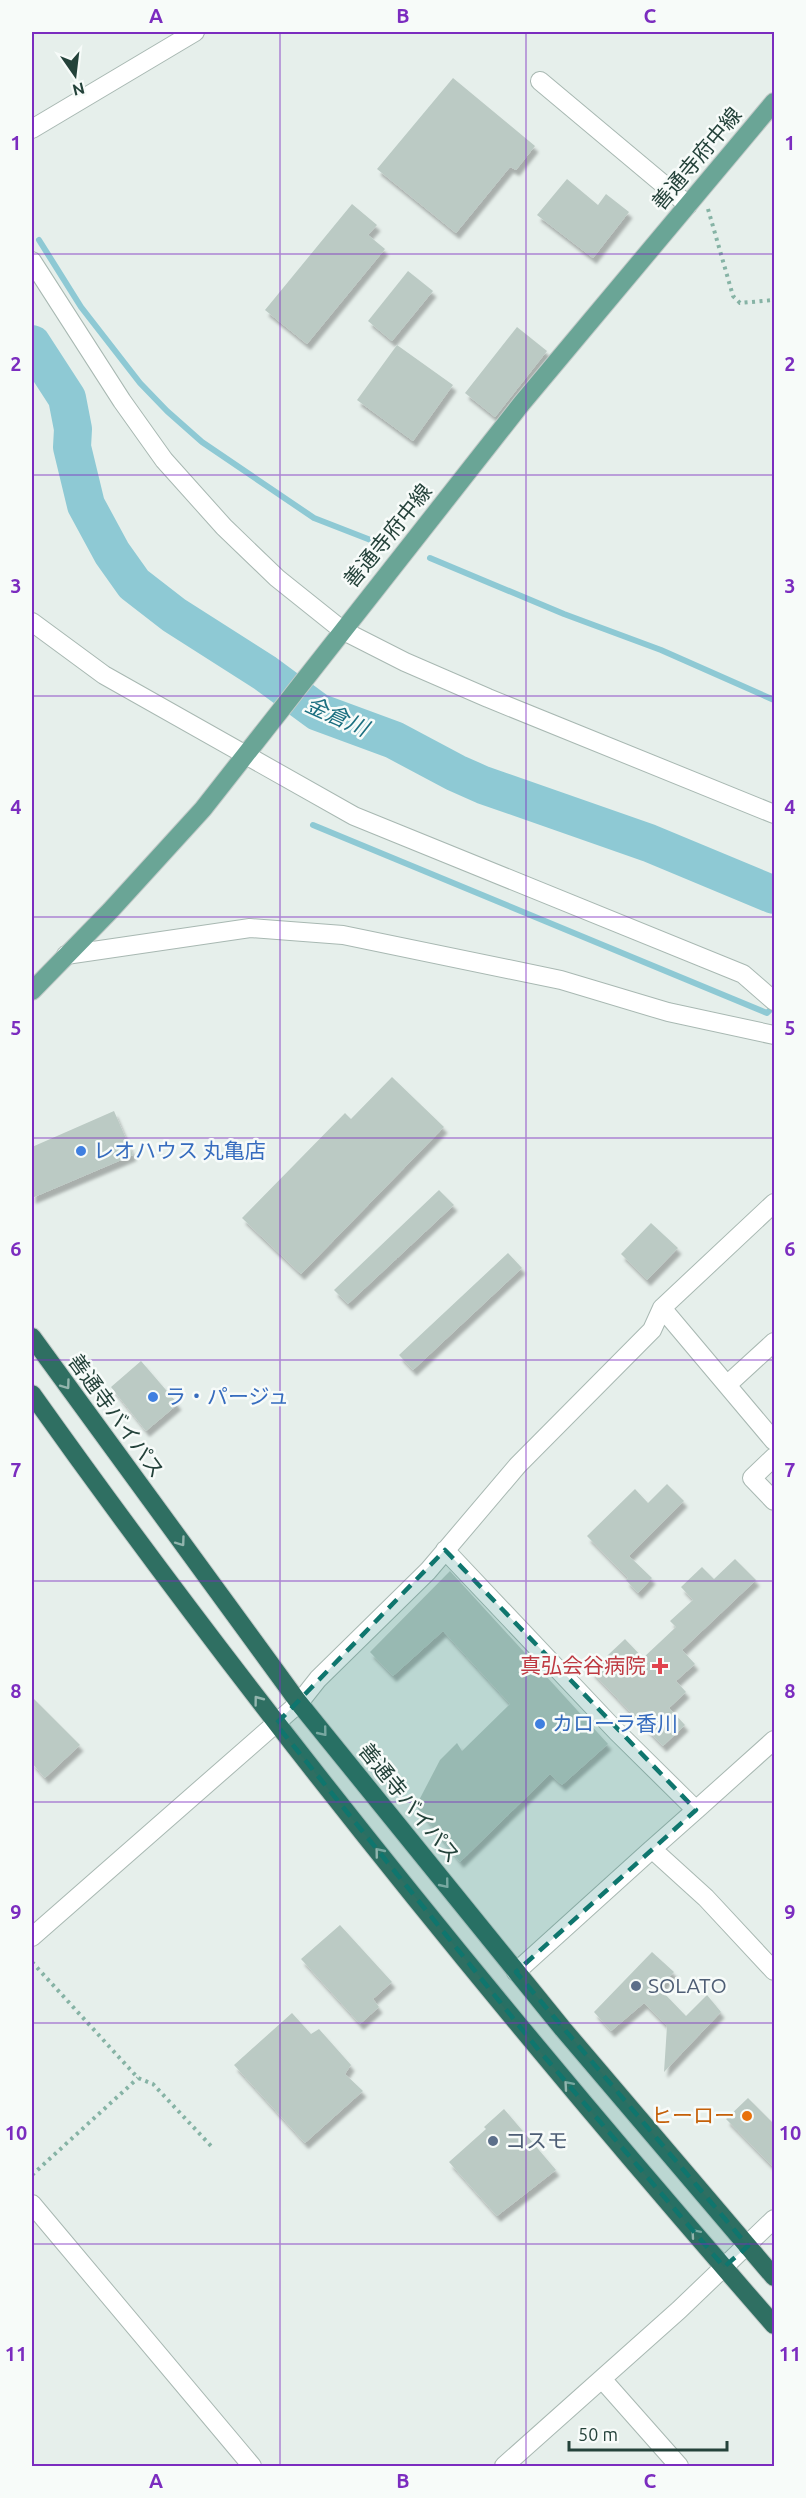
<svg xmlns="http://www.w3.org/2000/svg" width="806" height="2498" font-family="Ubuntu,'Noto Sans JP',sans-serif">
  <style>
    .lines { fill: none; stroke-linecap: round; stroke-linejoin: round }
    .stream { stroke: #8ec9d4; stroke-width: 6 }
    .river { stroke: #8ec9d4; stroke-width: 38 }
    .building { fill: #bbcac4; filter: url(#shadow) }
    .minor-casing { stroke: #a8b8b2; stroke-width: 20 }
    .major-casing { stroke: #c2cac8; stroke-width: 20 }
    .highway-casing { stroke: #c2cac8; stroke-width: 20 }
    .path { stroke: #86b3a5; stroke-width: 4; stroke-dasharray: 3 4.5; stroke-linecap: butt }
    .minor { stroke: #fff; stroke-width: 18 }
    .major { stroke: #6aa596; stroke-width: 18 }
    .highway { stroke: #2f6f62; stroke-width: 18 }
    .oneway { stroke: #93b5ae }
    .marked { fill: #0f766e; fill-opacity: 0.2; stroke: #0f766e; stroke-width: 4.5; stroke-dasharray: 12 8; stroke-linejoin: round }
    .grid { fill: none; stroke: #7b2cbf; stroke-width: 1.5; stroke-opacity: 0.55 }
    .shop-dot { fill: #3f7fe0; stroke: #f7fbf9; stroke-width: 2 }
    .health-dot { fill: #e0444e; stroke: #f7fbf9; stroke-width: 2 }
    .service-dot { fill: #5c6f8a; stroke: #f7fbf9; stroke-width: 2 }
    .food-dot { fill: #e8710a; stroke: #f7fbf9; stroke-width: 2 }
    .labels { text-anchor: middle; stroke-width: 5; stroke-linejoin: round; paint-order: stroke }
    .street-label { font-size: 21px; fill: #24423a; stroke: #f7fbf9 }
    .shop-label { font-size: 21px; fill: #366cbe; stroke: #f7fbf9; text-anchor: start }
    .health-label { font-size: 21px; fill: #be3a42; stroke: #f7fbf9; text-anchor: end }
    .service-label { font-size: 21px; fill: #4e5e75; stroke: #f7fbf9; text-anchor: start }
    .food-label { font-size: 21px; fill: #c56008; stroke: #f7fbf9; text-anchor: end }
    .water-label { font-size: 22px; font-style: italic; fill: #1c6f80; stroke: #f7fbf9 }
    .neatline { fill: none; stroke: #7b2cbf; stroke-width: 2 }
    .grid-label { font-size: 20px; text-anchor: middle; font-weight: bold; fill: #7b2cbf }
  </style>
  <defs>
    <filter id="shadow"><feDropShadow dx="3.5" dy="6" stdDeviation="1.5" flood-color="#0004"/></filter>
  </defs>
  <rect width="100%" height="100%" fill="#e6efeb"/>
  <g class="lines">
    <path class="stream" d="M39,240l42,67 59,76 27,28 35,31 112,76 72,28
      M430,558l134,56 97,36 113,50
      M313,825l454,188 7,-7"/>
    <path class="river" d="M32,344l35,54 6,31 -1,18 14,58 26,48 22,31 40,31 91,58 53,39 76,28 62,33 27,12 166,58 125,52"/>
  </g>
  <path class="building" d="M453,78l82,68 -19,24 -6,-3 -54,66 -79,-64z
    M567,179l31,26 8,-11 23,18 -36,46 -56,-43z
    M352,204l25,21 -9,10 17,14 -78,95 -42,-34z
    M408,271l25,20 -41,50 -24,-20z
    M517,327l30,24 -52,66 -30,-24z
    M397,345l56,40 -40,56 -56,-41z
    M392,1077l52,50 -143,147 -59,-56 103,-105 6,6z
    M114,1111l19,44 -101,43v-51z
    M439,1190l15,15 -106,99 -14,-14z
    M651,1223l27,25 -31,32 -26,-26z
    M508,1253l14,15 -109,102 -14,-15z
    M141,1361l37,43 -32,27 -35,-44z
    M667,1484l17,17 -55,55 23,22 -14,15 -12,-13 2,-2 -41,-42 48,-47 13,14z
    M735,1559l21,21 -74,70 13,14 -19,17 10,11 -17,16 16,17 -22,21 -72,-75 34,-32 18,19 33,-31 -6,-6 23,-21 -12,-13 21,-20 12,12z
    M450,1571l158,173 -46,41 -12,-11 -90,88 -44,-56 24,-46 17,-17 5,8 48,-47 -67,-73 -50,45 -23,-24z
    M32,1697l48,48 -35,33 -13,-15z
    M340,1925l52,57 -19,17 6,8 -19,17 -59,-65z
    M652,1952l22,20 -15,16 27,28 21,-21 14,17 -57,60 3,-46 -23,-23 -33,28 -17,-19z
    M292,2013l19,21 8,-5 32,36 -6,9 18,17 -58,52 -71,-78z
    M748,2098l26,26v44l-48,-49z
    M504,2109l52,61 -59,46 -48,-54 37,-33 -2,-2z"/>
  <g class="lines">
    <defs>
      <path id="minor" d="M540,81l148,124
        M32,129l163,-97
        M32,261l90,140 42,59 60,67 53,51 65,52 63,32 83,36 286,116
        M32,622l72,53 250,141 389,158 31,27
        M66,955l184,-27 93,7 218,45 107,32 106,23
        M662,1308l112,133
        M727,1385l47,-43
        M774,1457l-22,21 22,23
        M445,1550l172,182 79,78 -44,39 54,49 68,73
        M696,1810l78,-70
        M32,1937l267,-234 19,-24 110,-108 90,-106 134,-135 10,-22 112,-105
        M516,1972l136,-123
        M32,2204l220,262
        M602,2379l77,87
        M504,2466l175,-156 95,-91"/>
      <path id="major" d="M32,991l78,-80 93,-102 319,-406 252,-301"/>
      <path id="highway" d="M32,1337l267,366 264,326 211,248
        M32,1394c230,324 481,632 742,931"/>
    </defs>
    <use href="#minor" class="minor-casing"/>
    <use href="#major" class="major-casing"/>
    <use href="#highway" class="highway-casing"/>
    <path class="path" d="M708,209l25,87 7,7 34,-3
      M32,1962l106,116 15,6 58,62
      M32,2175l106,-97"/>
    <use href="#minor" class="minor"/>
    <use href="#major" class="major"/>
    <use href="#highway" class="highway"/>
  </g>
  <defs><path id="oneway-chevron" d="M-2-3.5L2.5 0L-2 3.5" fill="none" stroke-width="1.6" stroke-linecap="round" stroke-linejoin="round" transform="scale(1.5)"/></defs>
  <g class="oneway">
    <use href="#oneway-chevron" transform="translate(66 1385) rotate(54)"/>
    <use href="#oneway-chevron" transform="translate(181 1542) rotate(54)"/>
    <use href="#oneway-chevron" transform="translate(258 1700) rotate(-127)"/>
    <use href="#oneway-chevron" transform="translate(323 1732) rotate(51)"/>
    <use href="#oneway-chevron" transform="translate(379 1852) rotate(-129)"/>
    <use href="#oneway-chevron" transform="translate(445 1884) rotate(51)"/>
    <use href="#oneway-chevron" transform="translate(568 2085) rotate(-131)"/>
    <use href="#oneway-chevron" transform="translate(695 2233) rotate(-131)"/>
  </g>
  <path class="marked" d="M445,1550l251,260 -180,162 232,274 -24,21 -187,-219 -261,-324z"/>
  <path class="grid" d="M280,32v2434M526,32v2434M32,254h742M32,475h742M32,696h742M32,917h742M32,1138h742M32,1360h742M32,1581h742M32,1802h742M32,2023h742M32,2244h742"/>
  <g class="shop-dot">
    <circle cx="81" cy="1151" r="6"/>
    <circle cx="153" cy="1397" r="6"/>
    <circle cx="540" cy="1724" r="6"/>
  </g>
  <path class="health-dot" d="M657 1657h6v6h6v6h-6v6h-6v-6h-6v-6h6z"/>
  <g class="service-dot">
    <circle cx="636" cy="1986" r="6"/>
    <circle cx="493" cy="2141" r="6"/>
  </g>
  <circle class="food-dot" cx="747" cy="2116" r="6"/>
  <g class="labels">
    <g class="street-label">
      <text transform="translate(697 159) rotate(-50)" y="7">善通寺府中線</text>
      <text transform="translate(388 536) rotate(-51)" y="7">善通寺府中線</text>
      <text transform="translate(116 1416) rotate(54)" y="7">善通寺バイパス</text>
      <text transform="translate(409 1803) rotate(51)" y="7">善通寺バイパス</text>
    </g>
    <g class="shop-label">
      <text x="93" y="1158">レオハウス 丸亀店</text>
      <text x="165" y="1404">ラ・パージュ</text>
      <text x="552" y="1731">カローラ香川</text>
    </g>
    <g class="health-label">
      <text x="646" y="1673">真弘会谷病院</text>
    </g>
    <g class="service-label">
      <text x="648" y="1993">SOLATO</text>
      <text x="505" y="2148">コスモ</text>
    </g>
    <g class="food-label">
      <text x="735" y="2123">ヒーロー</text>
    </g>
    <g class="water-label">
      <text transform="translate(337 716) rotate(24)" y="8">金倉川</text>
    </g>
  </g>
  <rect width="806" height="2498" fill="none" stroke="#f7fbf9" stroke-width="66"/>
  <g transform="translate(75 75) rotate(166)" stroke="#f7fbf9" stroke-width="4.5" paint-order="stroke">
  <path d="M0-4.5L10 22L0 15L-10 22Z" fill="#24423a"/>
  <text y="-9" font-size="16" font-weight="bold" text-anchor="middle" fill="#24423a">N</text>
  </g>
  <path d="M569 2441v9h158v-9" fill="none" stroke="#24423a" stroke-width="3"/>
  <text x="578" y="2441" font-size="18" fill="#24423a" stroke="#f7fbf9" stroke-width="4.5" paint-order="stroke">50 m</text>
  <rect x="33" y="33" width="740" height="2432" class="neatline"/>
  <g class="grid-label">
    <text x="156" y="23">A</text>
    <text x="403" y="23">B</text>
    <text x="650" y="23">C</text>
    <text x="16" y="150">1</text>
    <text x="790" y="150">1</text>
    <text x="16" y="371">2</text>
    <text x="790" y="371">2</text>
    <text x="16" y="593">3</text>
    <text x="790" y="593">3</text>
    <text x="16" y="814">4</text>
    <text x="790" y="814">4</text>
    <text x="16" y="1035">5</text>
    <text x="790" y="1035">5</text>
    <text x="16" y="1256">6</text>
    <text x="790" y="1256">6</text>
    <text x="16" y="1477">7</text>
    <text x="790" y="1477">7</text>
    <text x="16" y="1698">8</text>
    <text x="790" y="1698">8</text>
    <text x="16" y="1919">9</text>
    <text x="790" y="1919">9</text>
    <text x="16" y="2140">10</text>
    <text x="790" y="2140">10</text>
    <text x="16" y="2361">11</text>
    <text x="790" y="2361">11</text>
    <text x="156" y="2488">A</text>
    <text x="403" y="2488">B</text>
    <text x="650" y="2488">C</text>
  </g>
</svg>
